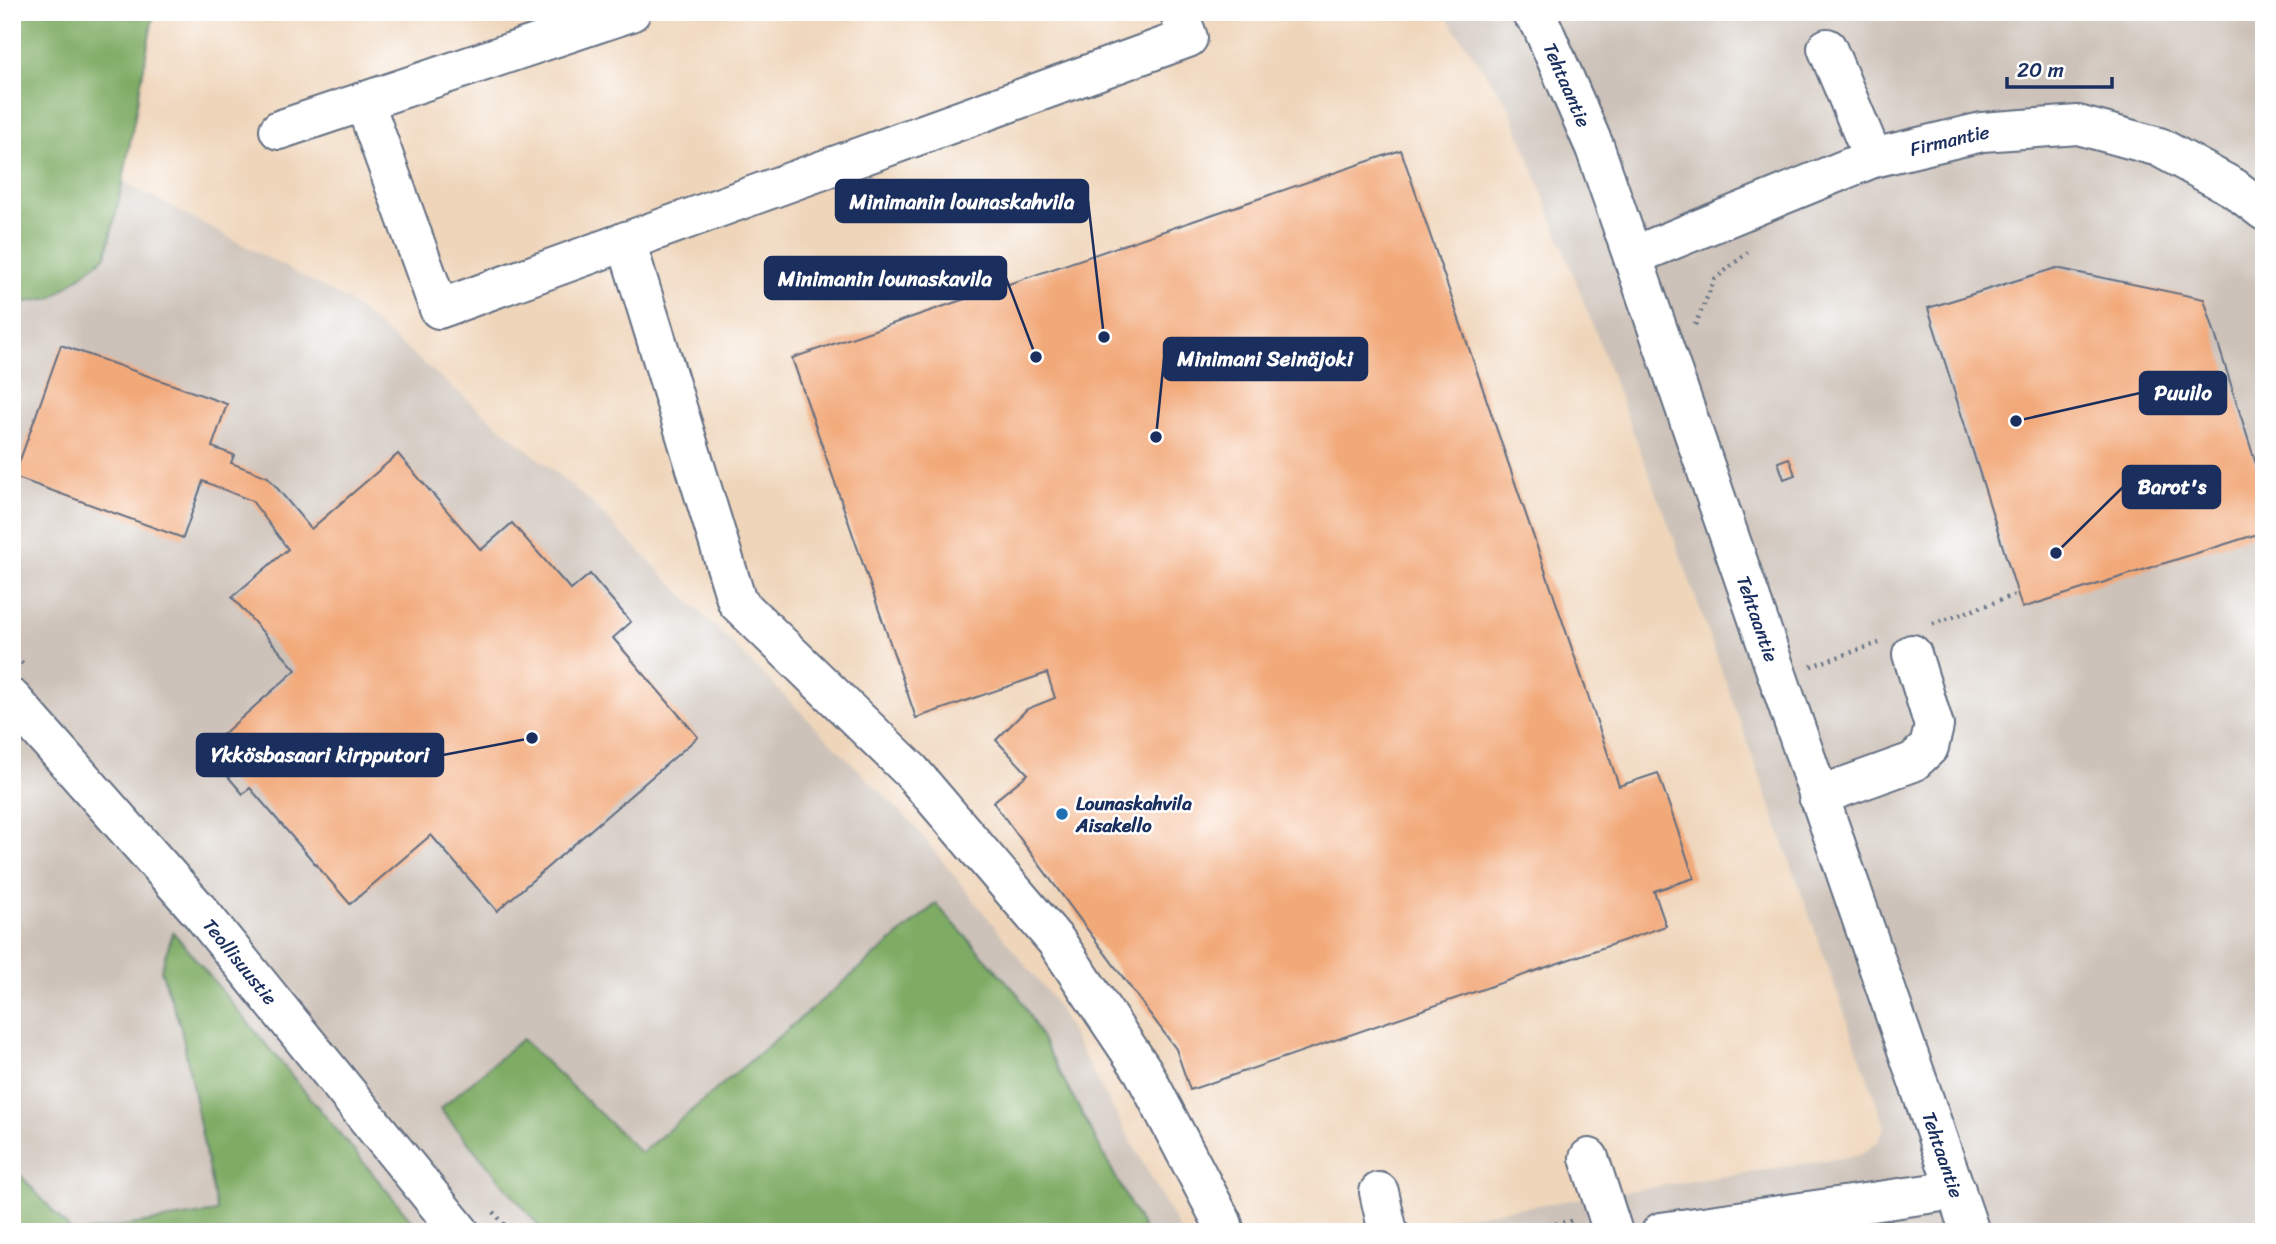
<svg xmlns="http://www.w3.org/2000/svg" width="2276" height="1244" font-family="Sriracha,sans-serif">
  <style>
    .built { fill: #efd6bb }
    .industrial { fill: #cdc2b9 }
    .forest { fill: #7fac65; stroke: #4d6e62; stroke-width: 2 }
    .building { fill: #f2a979 }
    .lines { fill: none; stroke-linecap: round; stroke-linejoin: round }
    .minor-casing { stroke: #636e81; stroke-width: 42 }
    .path { stroke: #636e81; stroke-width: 4.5; stroke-dasharray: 2 5; stroke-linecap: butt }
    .minor { stroke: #fff; stroke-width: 38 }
    .poi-dot { fill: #1f6fb2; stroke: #fff; stroke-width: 2.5 }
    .labels { text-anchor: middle; stroke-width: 5; stroke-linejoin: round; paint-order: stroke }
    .street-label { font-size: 19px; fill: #1b2f5e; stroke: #fff }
    .poi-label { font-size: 19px; font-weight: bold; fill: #1b2f5e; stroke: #fff; text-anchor: start }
    .leader { fill: none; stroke: #1b2f5e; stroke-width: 2.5 }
    .callout-dot { fill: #1b2f5e; stroke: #fff; stroke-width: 2.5 }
    .callout { fill: #1b2f5e; stroke: #1b2f5e; stroke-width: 2.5 }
    .callout-label { font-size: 21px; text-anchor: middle; font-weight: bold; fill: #fff }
  </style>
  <rect width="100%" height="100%" fill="#fff"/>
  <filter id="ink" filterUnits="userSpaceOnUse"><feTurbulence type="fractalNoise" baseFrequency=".0143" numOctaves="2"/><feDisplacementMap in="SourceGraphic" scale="14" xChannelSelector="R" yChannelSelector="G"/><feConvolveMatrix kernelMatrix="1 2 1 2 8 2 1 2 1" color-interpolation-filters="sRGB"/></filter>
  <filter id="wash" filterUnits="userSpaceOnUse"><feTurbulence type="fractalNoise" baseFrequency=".00686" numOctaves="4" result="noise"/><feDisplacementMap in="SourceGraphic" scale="28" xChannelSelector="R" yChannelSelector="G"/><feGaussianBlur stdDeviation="1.57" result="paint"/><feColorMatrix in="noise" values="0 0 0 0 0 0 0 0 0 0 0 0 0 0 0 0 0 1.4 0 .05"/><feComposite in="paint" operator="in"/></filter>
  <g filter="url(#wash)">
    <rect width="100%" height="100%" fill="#eae3c2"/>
    <path class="built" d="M154,12h2110l-686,275 107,281 200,558 -7,16 -18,13 -497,77h-182l-129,-234 -929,-817z"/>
    <path class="industrial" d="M12,12h142l-31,169 224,119 239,198 325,324 141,176 129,234h-1169z
      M1443,12h821v1220h-901l497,-77 18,-13 7,-16 -200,-558 -175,-460z"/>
    <path class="forest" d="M12,12h142l-31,169 -17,75 -54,42 -40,6z
      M936,904l82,90 127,238h-601l-104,-123 82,-70 119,114z
      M173,932l248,300h-337l133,-20 -36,-184 -20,-58z
      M12,1166l60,66h-60z"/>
    <g id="blocks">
      <path class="building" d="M1401,150l218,636 39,-13 36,105 -40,13 12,35 -476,164 -14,-41 -183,-247 35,-28 -32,-34 31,-31 28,-11 -8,-25 -131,45 -124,-360z
        M2056,268l148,31 57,181 3,-1v53l-242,76 -94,-300z
        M61,345l166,59 -15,43 22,8 -3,8 37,14 43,52 87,-75 83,96 31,-27 59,67 19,-16 41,48 -18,16 85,99 -201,174 -66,-76 -81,69 -100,-116 -7,6 -38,-44 91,-80 -64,-73 56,-48 -36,-48 -49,-20 -20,57 -169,-61z
        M1789,458l6,17 -11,4 -6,-17z"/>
    </g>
  </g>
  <g filter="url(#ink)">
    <use href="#blocks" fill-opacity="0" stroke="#636e81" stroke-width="2"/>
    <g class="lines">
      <defs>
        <g id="minor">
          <path id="s1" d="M1531,12l9,10 55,126 375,1084"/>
          <path d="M1827,48l46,110"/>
          <path d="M364,101l75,208 749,-271 -9,-26"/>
          <path d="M279,130l352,-118"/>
          <path d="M626,241l111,361 174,169 145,170 87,130 79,151 3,10"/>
          <path id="s2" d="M1633,256l240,-98 109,-26 96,-7 81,22 75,41 30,23"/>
          <path id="s3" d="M12,699l190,215 258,318"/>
          <path d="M1818,796l95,-34 16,-15 5,-21 -22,-72"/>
          <path d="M1589,1158l24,74"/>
          <path d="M1379,1192l9,40"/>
          <path d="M1661,1232l295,-42"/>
        </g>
      </defs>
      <use href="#minor" class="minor-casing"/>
      <path class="path" d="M1695,325l20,-46 33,-27
        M1933,624l85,-30
        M12,652l11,12
        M1811,666l68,-23
        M494,1212l16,20
        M1500,1232l73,-11"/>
      <use href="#minor" class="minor"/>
    </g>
  </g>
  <circle class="poi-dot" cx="1062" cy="814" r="7"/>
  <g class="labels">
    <g class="street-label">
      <text dy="7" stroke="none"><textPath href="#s1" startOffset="82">Tehtaantie</textPath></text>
      <text dy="7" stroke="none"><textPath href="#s2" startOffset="338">Firmantie</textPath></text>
      <text dy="7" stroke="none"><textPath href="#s1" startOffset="649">Tehtaantie</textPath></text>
      <text dy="7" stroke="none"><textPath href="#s3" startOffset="348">Teollisuustie</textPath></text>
      <text dy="7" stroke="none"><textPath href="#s1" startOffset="1216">Tehtaantie</textPath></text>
    </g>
    <g class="poi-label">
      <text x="1076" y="810">Lounaskahvila<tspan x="1076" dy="22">Aisakello</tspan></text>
    </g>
  </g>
  <path class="leader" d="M1104 337L1088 201M1036 357L1006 278M1156 437L1164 359M2016 421L2140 393M2056 553L2123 487M532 738L443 755"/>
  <g class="callout-dot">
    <circle cx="1104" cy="337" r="7"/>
    <circle cx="1036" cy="357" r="7"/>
    <circle cx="1156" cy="437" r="7"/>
    <circle cx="2016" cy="421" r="7"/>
    <circle cx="2056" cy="553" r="7"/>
    <circle cx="532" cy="738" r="7"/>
  </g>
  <g class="callout">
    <rect x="836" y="180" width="252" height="42" rx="7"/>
    <rect x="765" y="257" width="241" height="42" rx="7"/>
    <rect x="1164" y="338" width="203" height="42" rx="7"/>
    <rect x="2140" y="372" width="86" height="42" rx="7"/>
    <rect x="2123" y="466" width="97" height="42" rx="7"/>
    <rect x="197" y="734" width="246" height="42" rx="7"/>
  </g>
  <g class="callout-label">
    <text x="962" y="209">Minimanin lounaskahvila</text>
    <text x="885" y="286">Minimanin lounaskavila</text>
    <text x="1265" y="366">Minimani Seinäjoki</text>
    <text x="2183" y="400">Puuilo</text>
    <text x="2172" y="494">Barot's</text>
    <text x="320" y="762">Ykkösbasaari kirpputori</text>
  </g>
  <rect width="2276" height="1244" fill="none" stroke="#fff" stroke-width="42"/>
  <path d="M2007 77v10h105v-10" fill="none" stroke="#1b2f5e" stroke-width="3.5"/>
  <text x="2017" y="77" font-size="21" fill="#1b2f5e" stroke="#ffffff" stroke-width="5" paint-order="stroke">20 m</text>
</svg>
